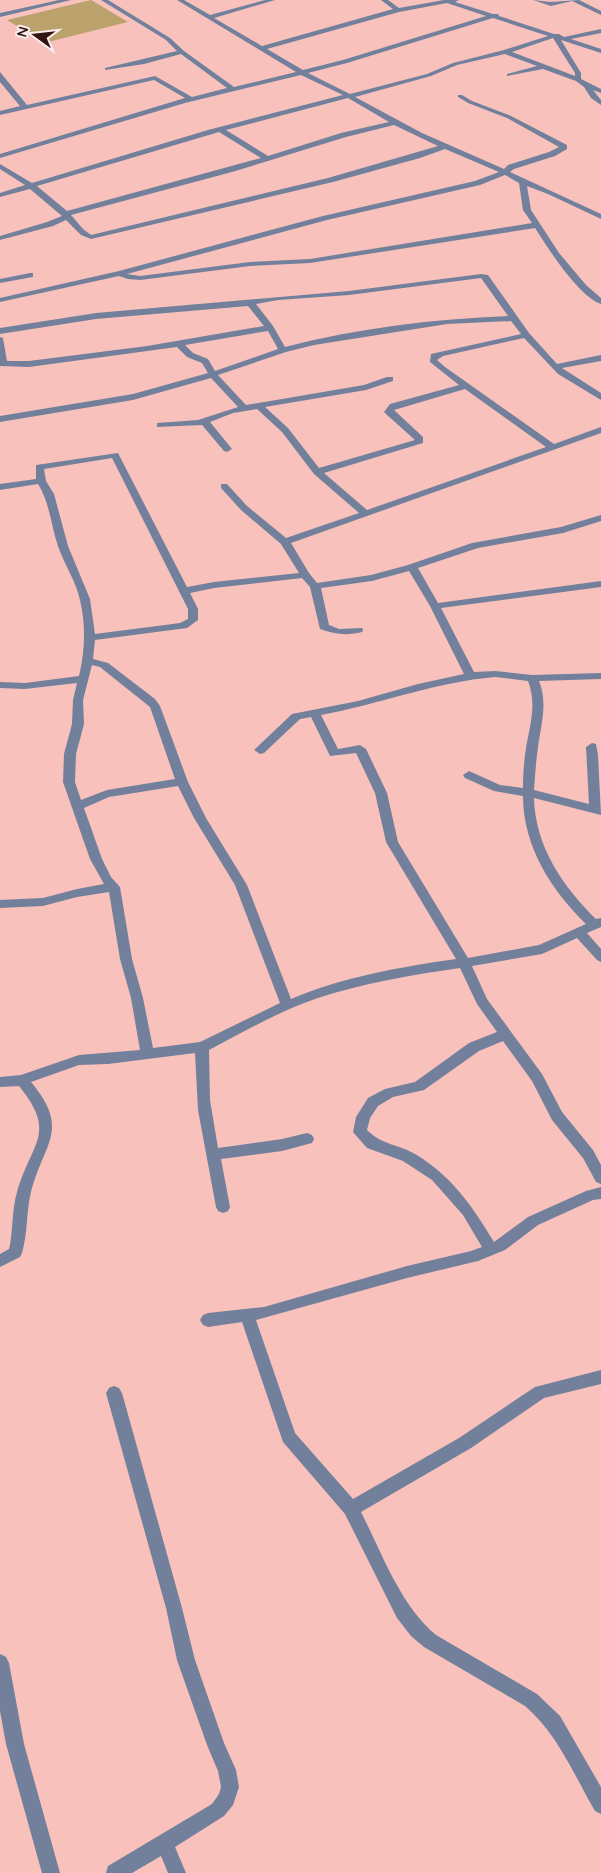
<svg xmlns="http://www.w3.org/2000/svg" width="601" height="1873" font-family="Quicksand,sans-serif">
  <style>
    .green { fill: #bba16c }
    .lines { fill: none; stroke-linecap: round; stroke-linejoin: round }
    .minor { fill: #72809c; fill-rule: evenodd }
  </style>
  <rect width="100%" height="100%" fill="#f8c1bc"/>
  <path class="green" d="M91,0l37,22 -84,21 -37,-23z"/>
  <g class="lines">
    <path class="minor" d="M59,0h12l-71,17v-4z
      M101,0h7l62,38 14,13 50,36 62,-15 -119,-72h7l26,15 55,-15h10l-61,18 48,28 131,-37 -12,-9h7l11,8 45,-8h15l-4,2 38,12h5l1,2 55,18h5l5,3 37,-8v4l-30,6 30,10v4l-40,-13 20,33v6l20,10v4l-8,-3 8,10v5l-10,-7 -7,-11 -8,-6 -33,-12 -36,7v-2l30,-8 -32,-12 -48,11 -26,11 -76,21 67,36 82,36 4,-4 41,-13 10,-5 -52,-29 -39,-15 -10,-6v-2h4l10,6 39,15 56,29v4l-12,7 -41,13 -4,3 91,42v5l-53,-25 -21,-8 4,24 28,43 27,32 15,13v6c-23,-8 -53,-56 -66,-76l-225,35 -60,3 -110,14 -12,-1 -9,-3 -119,26v-4l119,-27 204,-55 152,-35 24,-9 -54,-23 -25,9 -87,24 -242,57 -10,-4 -15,-15 -13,6 -53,14v-4l47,-14 15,-6 -32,-27 -30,8v-4l25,-8 -25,-16v-5l32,19 176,-53 135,-35 -42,-20 -116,28 -185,55v-4l185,-56 -31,-18 -154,35v-4l20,-5 -20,-24v-10l27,33 128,-29 37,21 35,-9 -46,-34 -37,10 -39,6v-2l72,-17 -11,-11zM447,3l39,13 -143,44 -40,10 -36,-21 132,-37zM493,18l55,18 -44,14 -51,13 -26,11 -77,20 -42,-21 39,-10zM553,38l22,35v3l-63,-24zM348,98l41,24 -48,11 -73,23 -42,-26zM394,125l44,21 -110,32 -237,57 -8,-6 -12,-14 161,-43 114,-35zM219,132l42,26 -194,53 -30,-25zM505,175l14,8 4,27 9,13 -222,36 -60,3 -110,14 -13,-2 200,-54 153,-35z
      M533,0l18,2 28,-2 22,11v4l-29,-14 -21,5z
      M30,273h3v4l-33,6v-4z
      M481,274l7,1 41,58 28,31 44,-9v6l-39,7 39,25v7l-43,-26 -34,-36 -81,18 -6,4 8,7 109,77 47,-17v6l-310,110 18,30 8,10 54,-8 37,-10 64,-22 89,-16 40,-12v6l-38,12 -85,15 -60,20 20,35 163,-22v6l-160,21 33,64 21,-1 37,4 69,-2v6l-62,2c9,22 2,44 -1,66 -2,14 -3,29 -4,43l55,14 -3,-57 6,-4 4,1 2,11 3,60 -67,-17c1,48 29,89 62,121l5,-1v9l-14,6 14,16v13l-4,-2 -20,-22 -35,16 -70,12 15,33 55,75 20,38 31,38 8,15v19l-5,-2 -13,-24 -31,-38 -20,-39 -29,-40 -24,10 -55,39 -31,7 -15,9 -8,12 -3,12c15,15 31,14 48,24 36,21 58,53 79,88l34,-25 58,-26 15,-4v12l-8,1 -55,25 -33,25 -27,11 -71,17 -151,42 39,113 58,66 106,-61 76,-51 66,-17v14l-57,14 -73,50 -110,64c21,41 39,93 75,123l101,59 23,22 41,71v27l-6,-3c-21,-36 -38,-78 -70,-105l-101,-59 -13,-11 -14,-18 -52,-104 -62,-72 -41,-120 -34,5 -5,-2 -3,-5 3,-5 5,-2 56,-6 143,-41 64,-15 11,-4 -19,-32 -31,-35 -29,-19 -36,-13 -14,-16 3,-15 12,-19 17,-9 30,-7 54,-39 28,-11 -20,-28 -17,-36c-49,7 -97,15 -145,31 -37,13 -72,33 -106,51l1,50 8,48 64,-9 25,-6 5,2 2,4 -2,4 -30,8 -61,8 9,48 -2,4 -5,2 -5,-2 -2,-4 -18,-97 -3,-57 -87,11 -29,1 -48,17c40,48 13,60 0,110 -5,20 -3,41 -9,61l-2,4 -20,10v-13l9,-5 1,-4c3,-17 2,-36 7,-53 14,-50 41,-58 2,-106l-19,1v-10l21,-2 58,-20 61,-5 -9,-52 -11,-39 -11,-67 -32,5 -34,9 -43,2v-8l43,-2 34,-9 27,-5 -14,-25 -27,-77 1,-28 8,-30 1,-24 4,-17 -52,6 -25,-1v-6l25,1 54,-7c6,-25 7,-51 1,-76 -4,-19 -16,-36 -22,-54 -7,-20 -8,-43 -20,-62l-38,6v-6l36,-5v-14l82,-12 69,134 27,-5 85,-9 -18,-29 -40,-34 -20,-22v-4h6l20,22 39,32 73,-25 -45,-39 -32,-42 -25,-23 -24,4 -23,9 22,27 -5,3 -3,-1 -22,-26 -45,2v-4l41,-3 40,-13 -27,-29 -78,22 -133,22v-6l133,-22 75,-21 -6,-10 -15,-6 -10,-10 -148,20 -29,-1v-29l3,1 4,23h22l118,-15 117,-20 -16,-20 -152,13 -96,15v-6l96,-15 253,-22zM481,278l27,38c-74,3 -150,12 -223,31l-12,-21 -17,-22 22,-4 71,-5zM511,321l10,13 -90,20 -1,8 29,23 -69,19 -6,8 2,2 29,26 -96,28 -31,-40 -23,-21 101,-17 27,-9v-4h-6l-23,8 -118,20 -28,-30 68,-23 28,-7 133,-21zM268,331l10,18 -63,22 -7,-12 -15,-6 -8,-8zM465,389l81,58 -179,63 -43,-37 99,-30v-6l-29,-27zM112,458l76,151v10l-8,4 -85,11 -5,-35 -22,-53 -14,-52 -8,-13 -2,-12zM409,571l21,35 34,68 -46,10 -60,17 -66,13 -38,36 6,4 4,-1 36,-34 11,-2 19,39 26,-3 19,40 11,49 70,117c-56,8 -113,18 -165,40l-44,-114 -41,-67 -18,-36 -28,-76 -5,-7 -47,-36 -15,-4 2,-19 92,-12 11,-8v-11l-8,-16 24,-5 88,-10 8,9 10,42c15,5 26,7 42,3l1,-2 -1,-2 -23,1 -10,-4 -8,-37 51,-7zM92,665l8,2 50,40 25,72 -68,11 -26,10 -6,-18 1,-28 8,-30 -1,-24zM495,677l33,4c9,23 2,44 -2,67 -2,13 -3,27 -3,40l-23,-3 -31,-14 -6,4 2,3 29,13 29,5c0,50 28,94 63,128l-47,21 -71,13 -70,-116 -11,-49 -21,-44 -6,-4 -22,4 -17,-34c59,-11 115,-33 174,-38zM178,786l16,32 41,67 45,118 -80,39 -47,6 -10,-50 -11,-39 -12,-72 -9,-10 -9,-18 -18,-51 25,-11z
      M114,1386l5,2 3,5 60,215 13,52 29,83 12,27 3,17 -6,18 -9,11 -49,31 11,26h-18l-7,-17 -29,17h-26l2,-7 104,-62 7,-10 2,-7 -3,-16 -11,-26 -30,-85 -11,-52 -60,-215 3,-5z
      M0,1654l6,3 3,6 15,81 36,129h-18l-36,-129 -6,-33z"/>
  </g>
  <g transform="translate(35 35) rotate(285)" stroke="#f9efee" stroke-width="4" paint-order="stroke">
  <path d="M0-4L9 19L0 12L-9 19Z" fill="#341412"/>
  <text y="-8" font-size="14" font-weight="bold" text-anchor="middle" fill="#341412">N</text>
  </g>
</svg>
